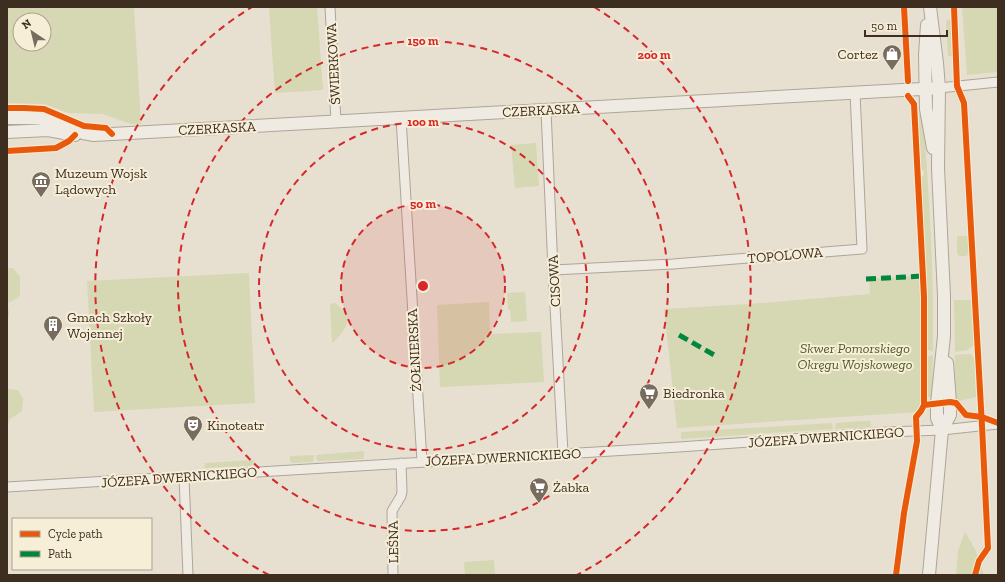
<svg xmlns="http://www.w3.org/2000/svg" width="1005" height="582" font-family="'Zilla Slab',serif">
  <style>
    .green { fill: #d6d7b3; fill-rule: evenodd }
    .lines { fill: none; stroke-linecap: round; stroke-linejoin: round }
    .minor-casing { stroke: #ada599; stroke-width: 11 }
    .tertiary-casing { stroke: #ada599; stroke-width: 14 }
    .minor { stroke: #efebe3; stroke-width: 9 }
    .tertiary { stroke: #efebe3; stroke-width: 12 }
    .quiet { stroke: #00873e; stroke-width: 5; stroke-dasharray: 10 5; stroke-linecap: butt }
    .cycleway-casing { stroke: #f7eed8; stroke-width: 8 }
    .cycleway { stroke: #e8590c; stroke-width: 6 }
    .ring { fill: none; stroke: #d62828; stroke-width: 2; stroke-dasharray: 7 5 }
    .labels { text-anchor: middle; stroke-width: 4; stroke-linejoin: round; paint-order: stroke }
    .poi-label { font-size: 14px; fill: #3d2e20; stroke: #f7eed8; text-anchor: start }
    .street-label { font-size: 14px; fill: #3d2e20; stroke: #f7eed8 }
    .park-label { font-size: 14px; font-style: italic; fill: #4d5a26; stroke: #f7eed8 }
    .centre { fill: #d62828; stroke: #f7eed8; stroke-width: 2 }
    .ring-label { font-size: 12px; text-anchor: middle; font-weight: bold; fill: #d62828; stroke: #f7eed8; stroke-width: 4; stroke-linejoin: round; paint-order: stroke }
  </style>
  <rect width="100%" height="100%" fill="#e7e0d1"/>
  <path class="green" d="M7,7h127l7,117h-10l-28,-10 -34,-1 -25,-9 -37,-1zM20,20h24v24h-24z
    M288,7h29l6,83 -48,3 -6,-85z
    M962,7h36v65l-31,3z
    M955,19l1,1 1,26h-1v10h-8l-2,-35 1,-1z
    M918,113h5c6,80 11,159 10,238h-2l-4,-2v-47l2,-2h-3l-6,-120 2,-3 2,-2v-4l-3,-2 -2,-4z
    M536,143l3,43 -24,2 -4,-43z
    M957,236h9l3,2v12l-2,6h-8l-2,-2z
    M7,268h6l7,9v18l-2,3 -10,5 1,12 -2,4z
    M249,273l6,130 -161,9 -7,-131z
    M922,275l-1,128 -1,7 -2,2 -241,16 -13,-119 85,-5 121,-10 -1,-15z
    M525,292l2,29 -16,1 -1,-12h-2l-1,-17z
    M954,300h18l2,45 -7,5 -12,2z
    M489,302l1,32 51,-2 3,50 -104,5 -3,-82z
    M335,303c4,4 10,7 12,12 3,10 -7,22 -15,28l-2,-39z
    M969,354l3,1 3,6 1,36 -21,5 -2,-2 2,-45z
    M933,355l-1,42h-6l1,-38 2,-3z
    M7,389l11,1 5,9 -1,12 -12,8 -3,8z
    M863,421h7l1,6 -36,2 1,-6z
    M832,423l1,6 -152,10v-6l1,-1z
    M364,451v5l-1,3 -45,2 -1,-1 -1,-5z
    M314,455l-1,7 -21,1 -2,-2v-5z
    M255,460l-4,6 -47,2 1,-5z
    M965,532l10,17 9,26h-28l2,-24z
    M494,560l1,15h-30l-1,-13z"/>
  <g class="lines">
    <defs>
      <path id="minor" d="M330,7l6,115
        M939,88l59,-6
        M546,110l7,160 10,183
        M401,118l21,344
        M553,270l120,-6 189,-15 -7,-157
        M184,477l4,98
        M7,487l672,-40 209,-15 54,-2 56,-6
        M393,575l-1,-64 9,-15 1,-4 -1,-29"/>
      <path id="tertiary" d="M930,7l7,56 2,25 -1,80 6,128v40l-7,67v15l5,12
        M927,25l-2,30 1,54 7,39
        M7,118h32l27,6 17,9 11,2 18,-1 827,-46
        M7,132l41,-2 27,5
        M929,575l13,-145 8,-15v-13l-3,-39"/>
    </defs>
    <use href="#minor" class="minor-casing"/>
    <use href="#tertiary" class="tertiary-casing"/>
    <use href="#minor" class="minor"/>
    <use href="#tertiary" class="tertiary"/>
    <path class="quiet" d="M866,279l57,-3
      M679,335l37,21"/>
    <defs>
      <path id="cycleway" d="M904,7l4,74
        M954,7l3,79 7,17 18,323 6,122 -9,13 -4,14
        M7,108h17l20,1 40,17 22,2 6,6
        M7,151l49,-3 13,-7 6,-6
        M924,405l26,-3 6,1 10,12 16,2 16,6
        M896,575l8,-62 13,-72 -1,-24 5,-6 3,-6v-108l-10,-193 -6,-8"/>
    </defs>
    <use href="#cycleway" class="cycleway-casing"/>
    <use href="#cycleway" class="cycleway"/>
  </g>
  <circle cx="423" cy="286" r="82" fill="#d62828" fill-opacity=".12"/>
  <g class="ring">
    <circle cx="423" cy="286" r="82"/>
    <circle cx="423" cy="286" r="164"/>
    <circle cx="423" cy="286" r="245"/>
    <path d="M269 575A327 327 0 0 1 252 7M594 7A327 327 0 0 1 577 575"/>
  </g>
  <defs>
    <symbol id="shop-pin" viewBox="-11 -11 22 30"><path d="M0 17L-7.5 6A9.5 9.5 0 1 1 7.5 6Z" fill="#786c5e" stroke="#f7eed8"/><path d="M-5-2.5h2.3a2.7 3.5 0 0 1 5.4 0H5L5.5 6h-11ZM-1.5-2.5h3a1.5 2.3 0 0 0-3 0Z" fill="#fff"/></symbol>
    <symbol id="museum-pin" viewBox="-11 -11 22 30"><path d="M0 17L-7.5 6A9.5 9.5 0 1 1 7.5 6Z" fill="#786c5e" stroke="#f7eed8"/><path d="M0-6L6-3V-2H-6V-3ZM-5-1h2V3h-2ZM-1-1h2V3h-2ZM3-1h2V3H3ZM-6 4H6V6H-6Z" fill="#fff"/></symbol>
    <symbol id="building-pin" viewBox="-11 -11 22 30"><path d="M0 17L-7.5 6A9.5 9.5 0 1 1 7.5 6Z" fill="#786c5e" stroke="#f7eed8"/><path d="M-4-6H4V6H1V3H-1V6H-4ZM-2.5-4.3h1.7v1.8h-1.7ZM.8-4.3h1.7v1.8H.8ZM-2.5-1h1.7V.8h-1.7ZM.8-1h1.7V.8H.8Z" fill="#fff"/></symbol>
    <symbol id="supermarket-pin" viewBox="-11 -11 22 30"><path d="M0 17L-7.5 6A9.5 9.5 0 1 1 7.5 6Z" fill="#786c5e" stroke="#f7eed8"/><path d="M-6-5.5h2.5l.6 2H6L4.5 2H-2.5L-4.4-4H-6ZM-1.5 3.2a1.3 1.3 0 1 0 .1 0ZM3 3.2a1.3 1.3 0 1 0 .1 0Z" fill="#fff"/></symbol>
    <symbol id="theatre-pin" viewBox="-11 -11 22 30"><path d="M0 17L-7.5 6A9.5 9.5 0 1 1 7.5 6Z" fill="#786c5e" stroke="#f7eed8"/><path d="M-5-5.5Q0-4 5-5.5V0Q5 5 0 6Q-5 5-5 0ZM-3.3-2.5H-1v1.5H-3.3ZM1-2.5H3.3v1.5H1ZM-2.8 1Q0 5.5 2.8 1Z" fill="#fff"/></symbol>
  </defs>
  <g fill-rule="evenodd">
    <use href="#shop-pin" x="881" y="43" width="22" height="30"/>
    <use href="#museum-pin" x="30" y="170" width="22" height="30"/>
    <use href="#building-pin" x="42" y="314" width="22" height="30"/>
    <use href="#supermarket-pin" x="638" y="382" width="22" height="30"/>
    <use href="#theatre-pin" x="182" y="414" width="22" height="30"/>
    <use href="#supermarket-pin" x="528" y="476" width="22" height="30"/>
  </g>
  <g class="labels">
    <g class="poi-label">
      <text x="878" y="59" text-anchor="end">Cortez</text>
      <text x="55" y="178">Muzeum Wojsk<tspan x="55" dy="16">Lądowych</tspan></text>
      <text x="67" y="322">Gmach Szkoły<tspan x="67" dy="16">Wojennej</tspan></text>
      <text x="663" y="398">Biedronka</text>
      <text x="207" y="430">Kinoteatr</text>
      <text x="553" y="492">Żabka</text>
    </g>
    <g class="street-label">
      <text transform="translate(333 64) rotate(-93)" y="5">ŚWIERKOWA</text>
      <text transform="translate(541 110) rotate(-3)" y="5">CZERKASKA</text>
      <text transform="translate(217 128) rotate(-3)" y="5">CZERKASKA</text>
      <text transform="translate(785 255) rotate(-5)" y="5">TOPOLOWA</text>
      <text transform="translate(554 281) rotate(-93)" y="5">CISOWA</text>
      <text transform="translate(414 350) rotate(-93)" y="5">ŻOŁNIERSKA</text>
      <text transform="translate(826 437) rotate(-4)" y="5">JÓZEFA DWERNICKIEGO</text>
      <text transform="translate(503 457) rotate(-3)" y="5">JÓZEFA DWERNICKIEGO</text>
      <text transform="translate(179 477) rotate(-4)" y="5">JÓZEFA DWERNICKIEGO</text>
      <text transform="translate(393 542) rotate(-91)" y="5">LEŚNA</text>
    </g>
    <g class="park-label">
      <text x="855" y="353">Skwer Pomorskiego<tspan x="855" dy="16">Okręgu Wojskowego</tspan></text>
    </g>
  </g>
  <circle cx="423" cy="286" r="6" class="centre"/>
  <g class="ring-label">
    <text x="423" y="45">150 m</text>
    <text x="654" y="59">200 m</text>
    <text x="423" y="126">100 m</text>
    <text x="423" y="208">50 m</text>
  </g>
  <rect width="1005" height="582" fill="none" stroke="#3d2e20" stroke-width="16"/>
  <rect x="12" y="518" width="140" height="52" fill="#f7eed8" stroke="#ada18e"/>
  <rect x="20" y="531" width="20" height="6" fill="#e8590c" stroke="#ada18e"/>
  <text x="48" y="538" font-size="12" fill="#3d2e20">Cycle path</text>
  <rect x="20" y="551" width="20" height="6" fill="#00873e" stroke="#ada18e"/>
  <text x="48" y="558" font-size="12" fill="#3d2e20">Path</text>
  <g transform="translate(32 32) rotate(325)"><circle r="19" fill="#f7eed8" stroke="#ada18e"/>
  <path d="M0-3L7 15L0 10L-7 15Z" fill="#786c5e"/>
  <text y="-6" font-size="11" font-weight="bold" text-anchor="middle" fill="#3d2e20">N</text>
  </g>
  <path d="M865 30v6h82v-6" fill="none" stroke="#3d2e20" stroke-width="2"/>
  <text x="871" y="30" font-size="12" fill="#3d2e20" stroke="#f7eed8" stroke-width="3" paint-order="stroke">50 m</text>
</svg>
